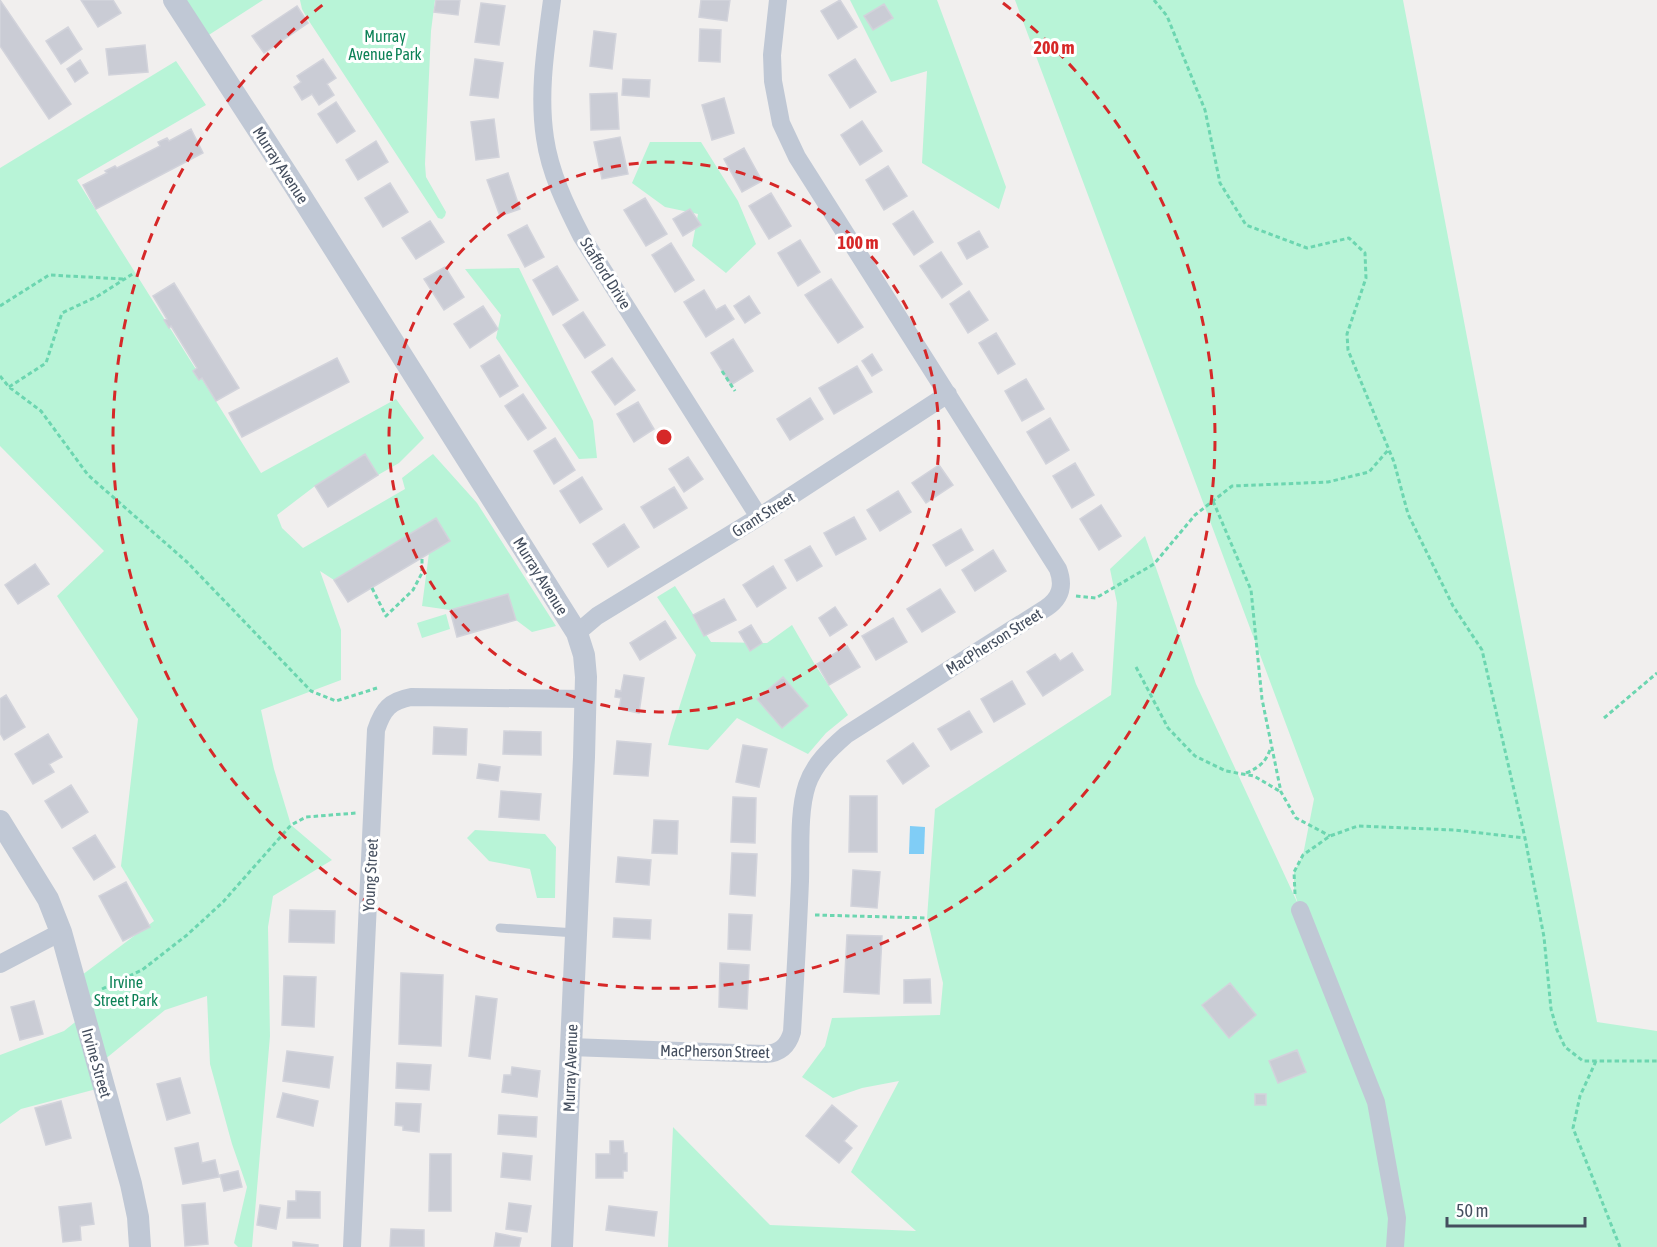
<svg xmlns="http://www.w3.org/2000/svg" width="1657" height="1247" font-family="'Asap Condensed',sans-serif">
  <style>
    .green { fill: #b8f4d7 }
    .water { fill: #80cdf6 }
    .building { fill: #caccd5; stroke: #d2d3db; stroke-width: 1.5 }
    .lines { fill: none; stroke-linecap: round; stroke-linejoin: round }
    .path { stroke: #6cd6b0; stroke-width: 3; stroke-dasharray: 4.5 3; stroke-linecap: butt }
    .service { stroke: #c0c8d5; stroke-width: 9 }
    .minor { stroke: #c0c8d5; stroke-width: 18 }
    .tertiary { stroke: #c0c8d5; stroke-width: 22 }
    .ring { fill: none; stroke: #d62828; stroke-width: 3; stroke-dasharray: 10 8 }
    .labels { text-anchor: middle; stroke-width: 6; stroke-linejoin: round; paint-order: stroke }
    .park-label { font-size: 16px; fill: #0d8257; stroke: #fff }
    .street-label { font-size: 16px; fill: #444e5e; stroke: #fff }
    .centre { fill: #d62828; stroke: #fff; stroke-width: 3 }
    .ring-label { font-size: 18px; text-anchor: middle; font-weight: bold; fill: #d62828; stroke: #fff; stroke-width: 6; stroke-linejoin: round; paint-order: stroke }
  </style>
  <rect width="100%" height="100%" fill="#f1efee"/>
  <path class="green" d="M174,0h89l-62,40z
    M300,0h135l-4,31 -6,133 1,13 20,35 -1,4 -3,3 -4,-1 -131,-200 -5,-9z
    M850,0h87l69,187 -7,22 -77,-46 5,-92 -36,11z
    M1015,0h388l194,1022 60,9v216h-989l5,-120 97,98 146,6 -65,-59 48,-91 -37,7 -29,10 -31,-21 23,-31 7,-28 108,-3 3,-32 -16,-65 8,-109 176,-114 6,-92 -7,-34 35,-33 51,148 102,220 -4,-13v-19l9,-17 11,-56z
    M176,61l30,44 -129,75 184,293 135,-74 28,39 -25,25 -21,12 -13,-20 -50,31 -38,29 5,13 21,20 102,-59 -3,-11 31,-24 44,49 79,123 -24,6 -16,-12 -8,-26 -58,16 -28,-4 7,-53 21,-12 -14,-23 -102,62 -14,-9 21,59v50l-80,30 13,59 17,56 41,35 -59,36 -5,31 2,109 -18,211h-14l-4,-4 13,-56 -15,-43 -22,-80 -3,-68 -42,14 -67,55 6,22 -83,22 -21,15v-69l64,-24 20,-16 -10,-34 80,-60 -33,-55 17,-147 -81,-123 47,-45 -104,-105v-278z
    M650,142h51l37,59 18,43 -30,29 -34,-27 6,-32 -33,-7 -33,-24z
    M519,268l74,153 4,37 -18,1 -83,-121 5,-23 -36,-46z
    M675,586l36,56 56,1 25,-18 22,38 34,52 -22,18 -18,21 -71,-36 -29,32 -40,-5 3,-12 25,-78 -39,-58z
    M446,614l4,15 -28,9 -5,-15z
    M475,830l70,4 11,13 -1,51h-18l-7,-29 -41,-8 -22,-23z"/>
  <path class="water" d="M910,826l15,1 -1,27h-15z"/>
  <path class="building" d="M0,0l71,104 -22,15 -49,-73z
    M81,0h32l8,13 -23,14z
    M436,0h24l-2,15 -24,-3z
    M701,0h29l-3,21 -28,-4z
    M840,0l17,27 -19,12 -17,-28z
    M481,3l24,3 -6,39 -24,-3z
    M884,4l9,14 -20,12 -9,-14z
    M297,6l11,17 -44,30 -12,-17z
    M68,27l14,22 -21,15 -15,-23z
    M700,29l21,1 -1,32 -21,-1z
    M594,31l22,3 -4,35 -22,-3z
    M145,45l3,27 -39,3 -3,-26z
    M323,59l13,19 -9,6 7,11 -15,10 -7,-11 -10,6 -8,-13 7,-5 -4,-6z
    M475,59l28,4 -5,35 -28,-3z
    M855,59l21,33 -26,16 -21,-33z
    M80,60l8,13 -13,9 -8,-13z
    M623,79l27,1 -1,17 -27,-2z
    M617,93l2,36 -28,1 -1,-36z
    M724,98l10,35 -22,7 -10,-35z
    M336,102l19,29 -18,12 -19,-29z
    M494,119l5,38 -23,3 -5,-38z
    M862,121l20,30 -22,14 -19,-30z
    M191,129l12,24 -107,56 -13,-24 24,-12 -2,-2 10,-5 2,2 43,-22 -2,-4 9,-4 2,3z
    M620,137l8,37 -26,5 -8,-37z
    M376,141l12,21 -30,18 -12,-20z
    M744,148l18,33 -20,11 -18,-33z
    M888,166l19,30 -23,14 -18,-30z
    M508,173l12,36 -20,7 -13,-36z
    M390,183l18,29 -25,15 -18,-29z
    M771,193l20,33 -22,13 -20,-33z
    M645,198l22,36 -21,12 -22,-36z
    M690,209l11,16 -18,11 -10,-17z
    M913,211l20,31 -19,13 -21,-31z
    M430,221l14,21 -28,17 -14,-21z
    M527,225l17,32 -19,10 -17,-32z
    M979,231l9,16 -21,12 -9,-16z
    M800,240l20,32 -22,14 -20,-33z
    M671,243l23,37 -19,12 -23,-37z
    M941,252l21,32 -20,14 -22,-32z
    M557,266l21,34 -25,15 -20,-35z
    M445,267l19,30 -20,13 -20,-31z
    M831,279l32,48 -25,16 -33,-48z
    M174,283l65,105 -23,13 -14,-23 -3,2 -6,-9 4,-3 -26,-42 -2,2 -5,-8 3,-1 -14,-23z
    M704,290l12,20 9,-5 9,14 -28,18 -22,-35z
    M969,291l19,29 -20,13 -18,-29z
    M749,296l11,17 -15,10 -11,-17z
    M483,306l15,23 -28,19 -16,-24z
    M583,312l22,33 -20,13 -22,-33z
    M996,333l19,31 -17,10 -19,-31z
    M733,339l20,32 -22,14 -20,-32z
    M872,354l10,16 -10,6 -10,-15z
    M499,355l19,31 -18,11 -19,-31z
    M337,358l12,24 -107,55 -13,-24z
    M612,358l23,32 -20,15 -23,-33z
    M857,366l15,26 -38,22 -15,-26z
    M1026,379l18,30 -22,12 -17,-30z
    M523,394l23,34 -18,12 -23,-34z
    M810,398l13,21 -33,21 -13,-21z
    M638,402l16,27 -20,13 -17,-28z
    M1050,418l19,32 -23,14 -19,-32z
    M555,438l20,32 -21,14 -20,-33z
    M365,454l13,21 -50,32 -13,-21z
    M688,457l15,22 -19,13 -15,-23z
    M1075,463l19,32 -22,13 -19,-32z
    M939,465l14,20 -27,18 -14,-20z
    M582,477l20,32 -22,14 -20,-32z
    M674,487l13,21 -33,20 -13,-21z
    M898,491l13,21 -31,19 -13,-21z
    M1101,505l20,31 -22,14 -19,-31z
    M854,517l12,22 -30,16 -12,-22z
    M436,518l14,23 -102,61 -14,-22z
    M624,524l15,23 -31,20 -15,-23z
    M961,529l12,21 -27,16 -13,-21z
    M810,546l12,20 -25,15 -12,-21z
    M993,550l13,21 -31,20 -13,-21z
    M35,564l14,20 -31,20 -13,-19z
    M773,566l13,22 -29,19 -14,-22z
    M940,589l15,23 -33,20 -15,-23z
    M508,594l8,26 -59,17 -7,-27z
    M724,599l12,21 -32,16 -11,-21z
    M835,607l12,18 -17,11 -11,-18z
    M893,618l14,24 -31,18 -14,-24z
    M665,621l11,17 -36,22 -10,-17z
    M751,625l11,18 -12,8 -11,-19z
    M847,646l13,21 -31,18 -12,-21z
    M1072,653l11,17 -40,26 -16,-24 28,-18 5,7z
    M624,675l20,3 -5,35 -20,-4 2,-11 -6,-1 1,-7 5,1z
    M783,677l25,29 -26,22 -25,-29z
    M1012,681l13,23 -31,18 -13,-23z
    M6,695l19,32 -21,13 -4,-7v-34z
    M969,711l13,21 -31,18 -13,-21z
    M434,727l33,2 -1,26 -33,-1z
    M504,731l37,1v23l-38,-1z
    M48,734l14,23 -13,7 5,8 -21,12 -18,-30z
    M617,741l34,3 -3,32 -34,-2z
    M913,743l16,23 -26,18 -16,-23z
    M743,745l24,4 -8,38 -23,-5z
    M479,764l21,3 -2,14 -21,-3z
    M71,785l17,27 -26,16 -17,-27z
    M501,791l40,3 -2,26 -40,-3z
    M850,796h27v56h-28z
    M733,797l23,1 -1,45 -24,-1z
    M654,820l24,1 -1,33 -25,-1z
    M95,835l20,32 -21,13 -21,-32z
    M732,853l25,1 -2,42 -25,-2z
    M618,857l33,3 -2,25 -33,-3z
    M853,870l27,2 -3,36 -26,-2z
    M126,882l24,45 -27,14 -24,-45z
    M290,910l45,1 -1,32 -45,-1z
    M729,914l23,1 -2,35 -22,-1z
    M614,918l37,2 -1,19 -37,-2z
    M847,935l35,1 -3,58 -35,-2z
    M720,963l29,2 -2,44 -28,-2z
    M401,973l42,2 -2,71 -42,-2z
    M284,976l32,1 -2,50 -32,-2z
    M930,979l1,24h-27v-23z
    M1230,983l26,32 -27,23 -27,-33z
    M476,996l21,3 -7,60 -21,-3z
    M34,1001l9,33 -23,6 -9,-33z
    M1297,1050l9,22 -28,11 -9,-22z
    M287,1051l46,6 -4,31 -46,-7z
    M397,1063l34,2 -2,25 -33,-2z
    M512,1067l28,4 -3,26 -35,-5 2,-17h7z
    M180,1078l10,35 -23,7 -10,-36z
    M283,1093l35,8 -5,25 -36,-9z
    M1255,1094h11v11h-11z
    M61,1101l10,37 -25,7 -11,-37z
    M396,1103l25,1 -2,28 -16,-2v-4l-8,-1z
    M832,1105l25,21 -13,15 8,7 -13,15 -33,-27z
    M499,1115l38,2 -1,20 -38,-3z
    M610,1141h13l1,12h3v18h-4v7h-27v-24h14z
    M198,1143l4,20 13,-3 4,17 -36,7 -8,-36z
    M503,1153l29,3 -2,24 -29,-3z
    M430,1154h21v57h-22z
    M238,1171l4,16 -18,4 -4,-16z
    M296,1191l24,1v26h-33l1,-17h8z
    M91,1203l3,21 -14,2 1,14 -18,2 -4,-35z
    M205,1203l3,41 -23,2 -3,-41z
    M509,1203l22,3 -4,26 -21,-3z
    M260,1205l20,3 -4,21 -19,-4z
    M609,1206l48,6 -3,24 -48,-6z
    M391,1229l33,1v17h-34z
    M496,1233l25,5 -2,9h-25z
    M293,1242l25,3v2h-25z"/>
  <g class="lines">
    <path class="path" d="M1154,0l13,16 38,94 15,73 26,42 61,23 42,-10 16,15 1,25 -19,56 1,16 46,112 14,52 45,92 29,44 43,188 19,99 7,72 6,21 8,17 18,14h74
      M0,306l49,-31 75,4
      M722,371l13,20
      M0,376l9,11 32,24 47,64 99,87 124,129 25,10 41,-13
      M9,387l37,-24 16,-50 36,-17 36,-23
      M1213,501l38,89 11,109 19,93 15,26 34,18
      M372,588l14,28 27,-26 9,-17v-16
      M1076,596l20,2 58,-34 41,-49 37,-29 96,-4 41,-10 20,-23
      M1136,667l32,61 27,28 31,15 28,5 27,16
      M1604,718l53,-45
      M1246,773c14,-6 20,-11 25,-26
      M1295,894l-1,-22 9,-17 27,-19 28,-10 96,4 71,8
      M815,915l112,3
      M102,989l40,-19 45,-35 36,-33 68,-77 15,-8 50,-4
      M1596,1061l-16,35 -7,32 47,119"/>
    <path class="service" d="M500,928l76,5"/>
    <path class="minor" d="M552,0c-6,46 -14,92 -7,138 5,35 21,68 37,99l177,280
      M577,633l20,-17 162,-99 189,-123
      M1300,910l76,192 21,116 -2,29
      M0,964l61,-32
      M570,1047l196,7c14,-1 22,-8 26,-22 3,-50 6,-101 8,-151 1,-29 -2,-69 7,-96 7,-21 23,-36 39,-50l200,-127c15,-10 18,-23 12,-39l-261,-412 -16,-34 -8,-42 -1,-26 6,-55
      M352,1247l24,-517c7,-21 14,-29 35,-33l174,2"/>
    <path class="tertiary" d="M174,0l120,185 283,448 7,22 2,22 -2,80 -22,490
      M0,821l48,78 13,33 70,252 7,33 2,30"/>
  </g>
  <g class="ring">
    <circle cx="664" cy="437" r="275"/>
    <path d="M1003 3A551 551 0 1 1 325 3"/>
  </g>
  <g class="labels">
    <g class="park-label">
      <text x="385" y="42">Murray<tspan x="385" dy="18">Avenue Park</tspan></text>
      <text x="126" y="988">Irvine<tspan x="126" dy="18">Street Park</tspan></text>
    </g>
    <g class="street-label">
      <text transform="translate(281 165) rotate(57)" y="6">Murray Avenue</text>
      <text transform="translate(606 273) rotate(58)" y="6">Stafford Drive</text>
      <text transform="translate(763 514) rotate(-32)" y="6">Grant Street</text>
      <text transform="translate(541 576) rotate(58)" y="6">Murray Avenue</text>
      <text transform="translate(994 641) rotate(-32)" y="6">MacPherson Street</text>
      <text transform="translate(370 875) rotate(-87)" y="6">Young Street</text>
      <text transform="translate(715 1051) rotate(1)" y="6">MacPherson Street</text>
      <text transform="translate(97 1063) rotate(74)" y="6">Irvine Street</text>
      <text transform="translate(570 1068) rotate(-88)" y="6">Murray Avenue</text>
    </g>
  </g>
  <circle cx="664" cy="437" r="9" class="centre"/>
  <g class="ring-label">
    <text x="1054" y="54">200 m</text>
    <text x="858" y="249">100 m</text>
  </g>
  <path d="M1447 1217v9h138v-9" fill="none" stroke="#444e5e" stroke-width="3"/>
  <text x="1456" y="1217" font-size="18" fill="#444e5e" stroke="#ffffff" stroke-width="4.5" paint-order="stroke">50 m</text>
</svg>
